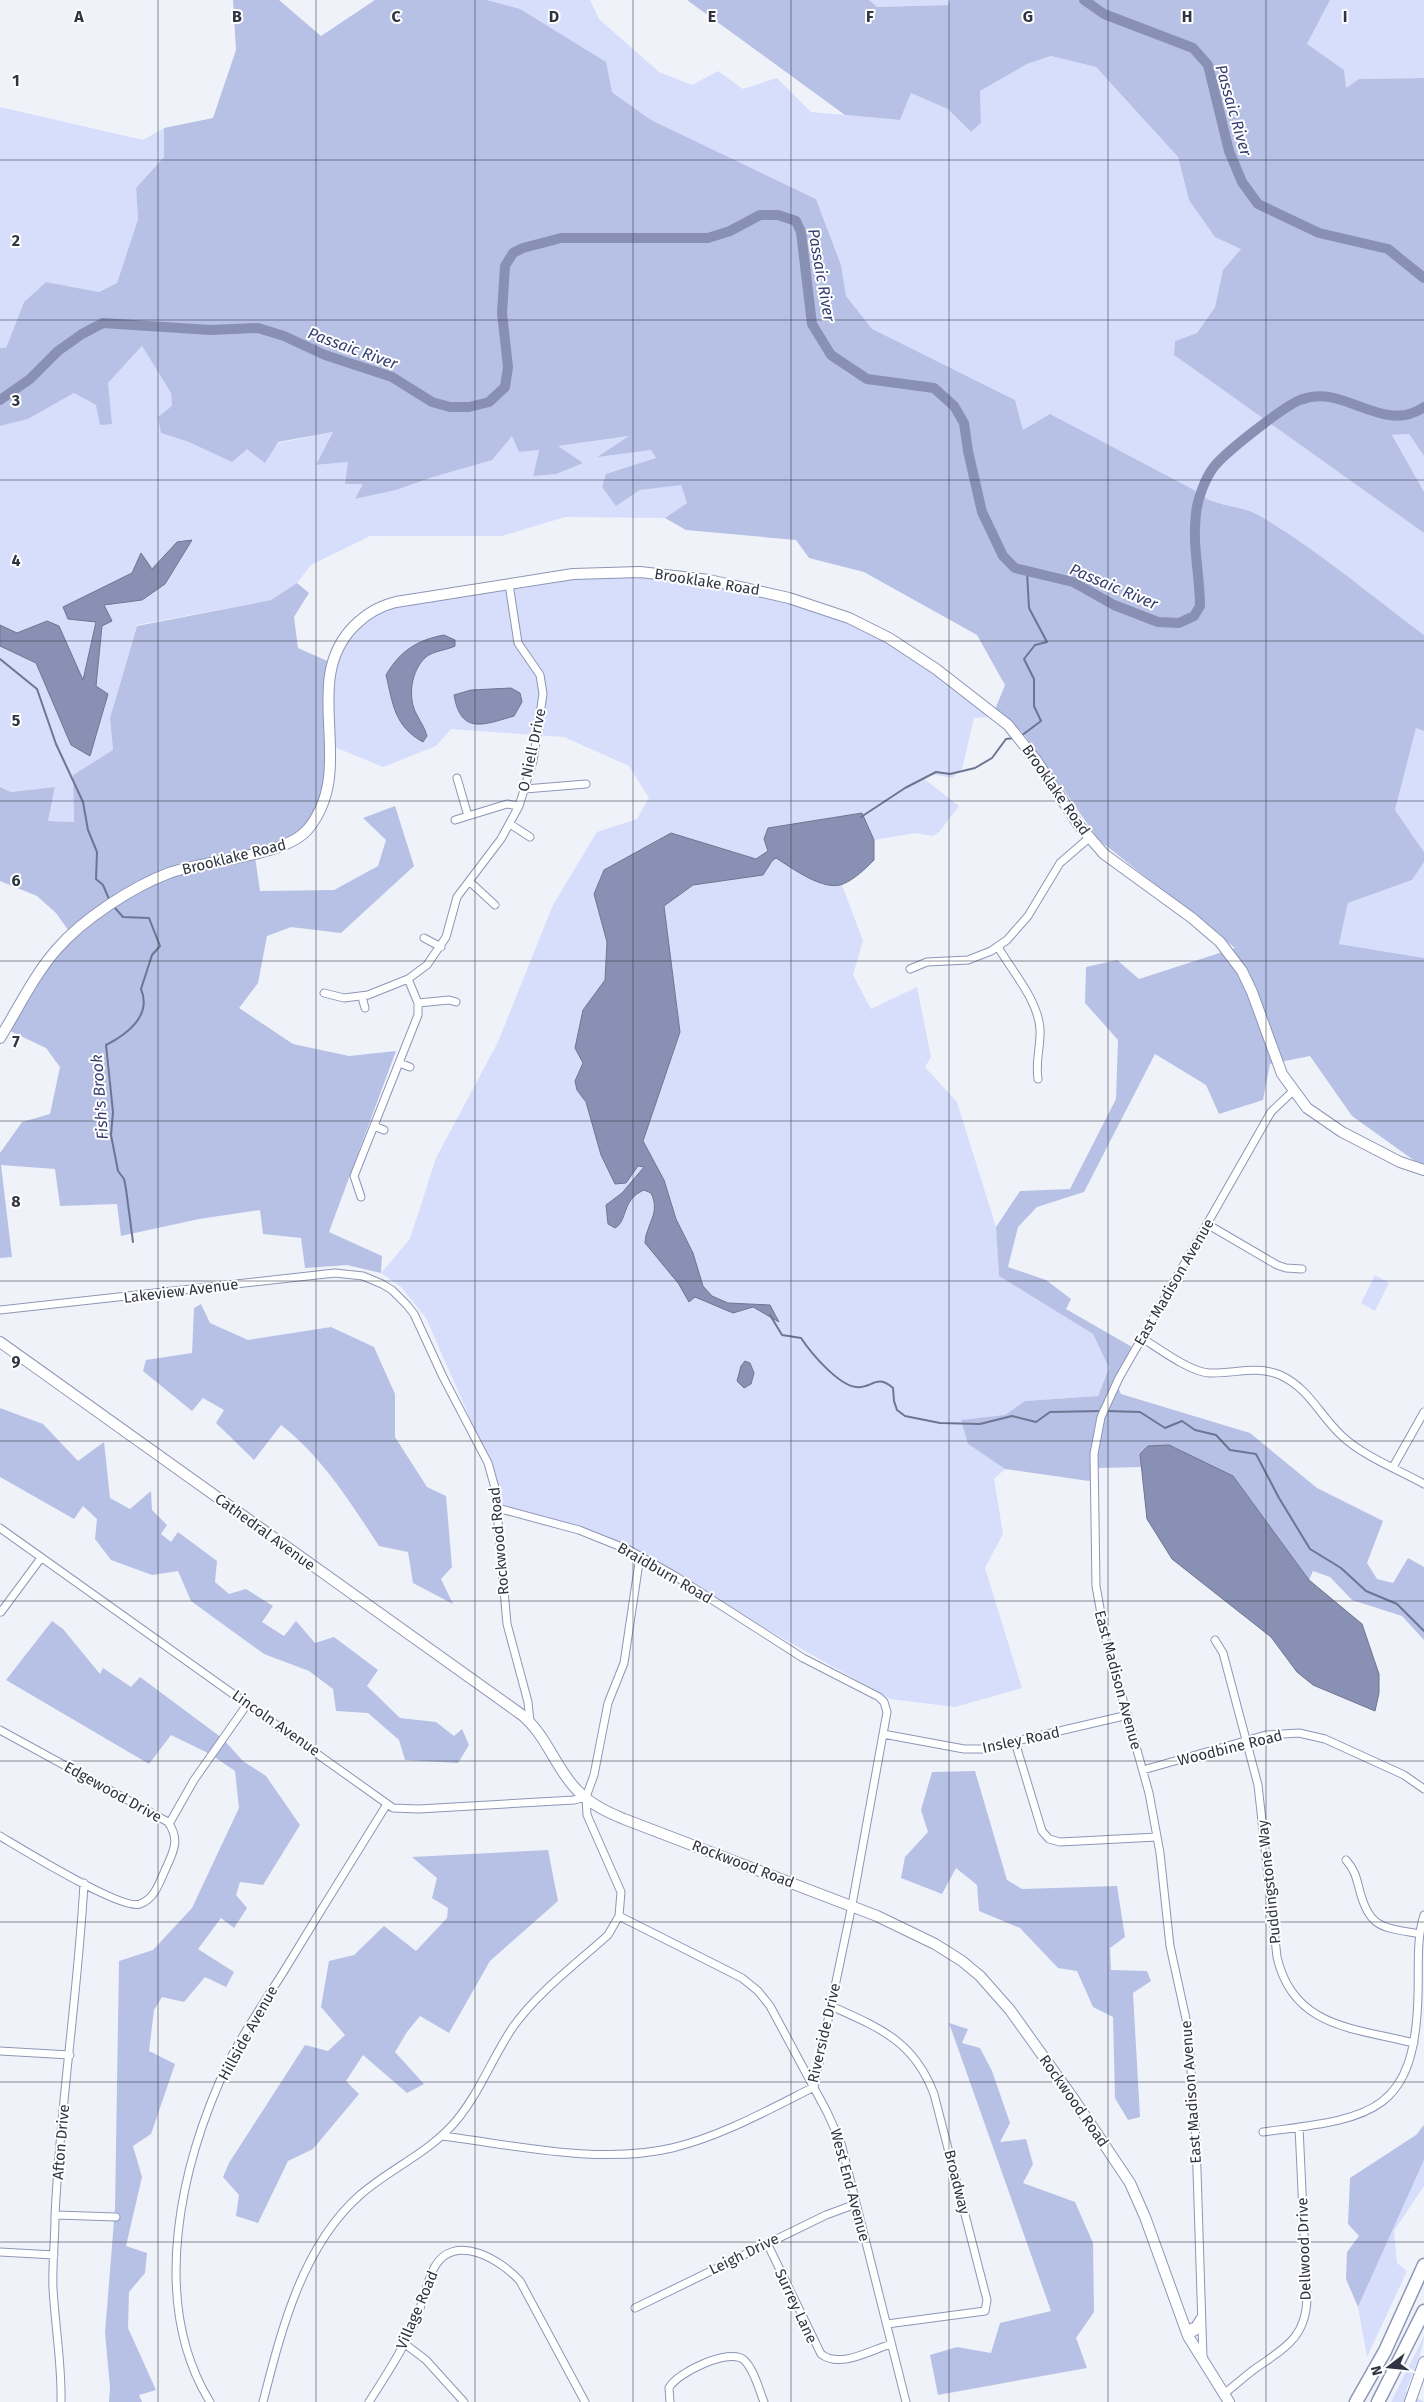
<svg xmlns="http://www.w3.org/2000/svg" width="1424" height="2402" font-family="'Fira Sans',sans-serif">
  <style>
    .green { fill: #d6defc }
    .forest { fill: #b7c1e6 }
    .water { fill: #8891b4; stroke: #6e7592 }
    .lines { fill: none; stroke-linecap: round; stroke-linejoin: round }
    .stream { stroke: #6e7592; stroke-width: 2 }
    .river { stroke: #8891b4; stroke-width: 10 }
    .street-casing { stroke: #8e96b6; stroke-width: 9 }
    .secondary-casing { stroke: #8e96b6; stroke-width: 12 }
    .highway-casing { stroke: #8e96b6; stroke-width: 15 }
    .street { stroke: #fff; stroke-width: 7 }
    .secondary { stroke: #fff; stroke-width: 10 }
    .highway { stroke: #fff; stroke-width: 12 }
    .grid { fill: none; stroke: #313442; stroke-width: 1; stroke-opacity: 0.55 }
    .labels { text-anchor: middle; stroke-width: 4; stroke-linejoin: round; paint-order: stroke }
    .street-label { font-size: 15px; fill: #313442; stroke: #fff }
    .water-label { font-size: 16px; font-style: italic; fill: #363f70; stroke: #fff }
    .grid-label { font-size: 16px; text-anchor: middle; font-weight: bold; fill: #313442; stroke: #fff; stroke-width: 4; stroke-linejoin: round; paint-order: stroke }
  </style>
  <rect width="100%" height="100%" fill="#f0f2f9"/>
  <path class="green" d="M486,0h104l9,19 60,53 33,13 26,-14 25,18 34,-11 34,34 89,8 11,-27 37,15 23,24 10,-9 -1,-32 47,-27 24,-8 45,11 82,90 11,43 52,49 -18,21 -8,37 -18,26 -22,8 -1,14 250,178v102c-54,-40 -106,-85 -164,-119 -22,-13 -44,-7 -66,-26l-171,-60 -8,-30 -144,-71 -26,-33 -4,-31 -25,-66 -165,-79z
    M869,0h81l-2,5 -71,2z
    M1330,0h94v78l-65,1 -13,9 -39,-44z
    M0,107l143,33 21,-12v29l-28,31 2,31 -21,64 -18,9 -53,-10 -22,20 -18,46h-6z
    M142,346l29,47 2,13 -12,27 28,9 58,7 87,-17 -17,33 31,-3 15,22 -7,15 40,-9 37,-13 79,-42 27,14 -6,26 49,-12 -24,-17 72,-10 -32,20 53,-6 5,8 -40,48 24,-16 41,-6 6,19 -22,15 -100,-1 -63,19h-132l-59,29 -14,18 -26,17 -134,25 -27,93 3,32 -40,25 1,47 -26,-1 7,-34 -44,5 -11,-5v-141l36,17 35,82 25,-58 8,-82 38,-5 35,-58 -25,27 -11,-16 -9,20 -68,34 4,12 28,3 -13,58 -36,-59 -30,12 -17,-8v-199l28,-7 46,-26 22,12 12,-22z
    M1409,434l15,22v36l-32,-57z
    M642,576c74,13 150,19 218,52 48,23 89,58 132,89l-18,1 -12,51 -10,9 -22,-4 -7,4 36,28 -19,25 -7,5 -18,-3 -41,7 -13,-27 -93,15 -4,11 4,12 -11,8 -86,-26 -77,61 13,48 -2,38 -22,30 -8,38 8,15 -7,18 1,9 9,12 15,53 14,29 11,-1 12,-17 7,1 -23,26 -16,12 2,20 11,1c6,-15 9,-29 25,-36l7,3c7,14 3,25 -5,37 12,26 27,48 43,71l6,-4 38,16 20,-6 26,14 -9,-16 -42,-2 -16,-7 -9,-10 -10,-33 -17,-34 -12,-39 -21,-39 37,-109 -16,-126 29,-21 69,-10 10,-14 4,-3 46,26 20,1 21,56 -10,34 18,34 46,-22 14,70 -6,10 32,35 39,125 3,49 94,58 16,34 -11,28 -73,5 -57,43 37,25 -11,10 9,55 -18,34 37,120 -67,19 -65,-8 -274,-155 -120,-36 -9,-51 -61,-139 -25,-31 -20,-14 29,-34 26,-81 62,-116 55,-137 44,-73 40,-13 12,-21 -20,-32 -65,-29 -113,-8 -15,17 -53,21 -51,-21v-83l24,-41 35,-19 132,-15 61,-11z
    M1416,727l8,4v121l-29,-42z
    M1424,862v96l-85,-14 9,-41 64,-23z
    M1375,1275l14,8 -14,28 -14,-8z
    M1424,2160v26l-30,45 3,32 10,8 -40,86 -9,-50z
    M1424,2336c0,13 -13,41 -18,55l18,11h-33z"/>
  <path class="forest" d="M233,0h46l42,36 54,-36h111l34,9 86,53 6,30 39,28 165,79 25,66 5,31 26,33 143,71 8,30 27,-16 144,76c22,19 44,13 66,26 58,34 110,79 164,119v96l-8,-3 -21,82 29,42v10l-12,18 -64,23 -9,41 85,14v206h-5l-67,-48 -42,-60 -40,8 -7,36 -44,14 -13,-29 -51,-31 -71,138 -47,15 -19,20 -10,40 38,13 25,19 -5,10 66,38 -16,35 5,12 129,39 67,55 66,33 -16,42 10,16 16,4 15,-25 16,9v73l-22,-24 -50,-16 -22,-23 -17,-6 -4,9 -76,-104 -93,-22 2,13 -43,1 -10,13 -84,-12 -37,-25 -7,-24 44,-5 20,-14 73,-5 11,-28 -16,-34 -94,-58 -3,-49 24,-36 50,-2 46,-90 2,-59 -33,-37 1,-36 31,-7 22,19 96,-31 -136,-108 -73,-103 -5,-6 -29,-14 13,-32 -28,-50 -113,-63 -55,-14 -13,-18 -110,-10 -21,-12 22,-15 -6,-18 -41,5 -24,16 -14,-19 4,-13 50,-16 -5,-8 -54,7 32,-21 -71,10 25,17 -27,11 -23,2 6,-26 -20,2 -7,-16 -20,24 -59,17 -37,13 -41,9 8,-15h-18l3,-22 -32,3 17,-33 -55,10 -13,21 -18,-14 -15,13 -43,-20 -28,-9 -3,-16 14,-11 -1,-13 -29,-47 -34,37 4,41 -12,1 -4,-20 -22,-12 -46,26 -28,7v-78h6l18,-46 22,-20 53,10 18,-9 21,-64 -2,-31 28,-31v-29l49,-10 23,-68z
    M687,0h182l8,7 71,-2 2,-5h380l-23,44 37,26 2,18 13,-9 65,-1v378l-15,-22 -17,1 32,57v41l-250,-178 1,-14 22,-8 18,-26 8,-37 18,-21 -26,-12 -26,-37 -11,-43 -82,-90 -45,-11 -24,8 -47,27 1,32 -10,9 -23,-23 -37,-16 -11,27 -55,-5z
    M297,583l12,10 -15,24 4,31 34,15 -5,130 -18,34 -16,14 -39,9 6,41 74,-1 44,-24 8,-26 -23,-22 32,-12 19,60 -73,67 -50,-6 -24,9 -9,47 -19,25 54,36 56,12 47,-5 -67,181 53,24 -1,17 -34,-8 -42,3 -4,-30 -38,-4 -3,-24 -61,9 -78,17 -4,-32 -57,2 -5,-37 -54,-4 11,92 -12,1v-105l22,-31 28,-8 10,-47 -14,-19 -40,-19 65,-95 -15,-21 -19,-17 -37,-15v-94l11,5 44,-5 -7,34 26,1 -1,-47 40,-25 -3,-32 27,-92 134,-26z
    M201,1304l9,19 38,17 83,-13 43,20 21,47v43l32,50 19,9 6,71 -11,12 12,25 -40,-21 -5,-31 -29,-6c-29,-44 -56,-88 -98,-121l-27,35 -38,-37 8,-13 -21,-12 -11,13 -49,-40 3,-11 46,-7 2,-45z
    M0,1408l43,16 35,37 26,-19 6,56 20,11 21,-18 1,19 15,15 -6,9 10,8 7,-10 39,29 -2,21 14,12 17,-5 27,17 -11,16 22,14 12,-15 19,22 19,-6 44,33 -11,16 33,32 36,4 18,14 8,-7 7,16 -11,18 -53,-3 -6,-20 -31,-27 -32,-2 -3,-22 -24,-18 -45,-17 -73,-53 -13,-30 -26,4 -41,-15 -16,-21 2,-20 -14,-13 -9,13 -74,-42z
    M52,1621l11,8 37,45 3,-6 28,19 9,-10 82,61 21,23 23,15 34,49 -37,60 -23,-3 -4,13 11,13 -13,20 -13,-10 -23,31 36,23 -8,15 -21,-10 -21,25 -22,-5 -8,13 -5,41 26,13 -24,70 -18,12 9,31 -16,69 21,7 -2,20 -16,19 -1,36 28,62 -17,5 3,7h-33l1,-15 -5,-54 10,-125 4,-247 34,-11 39,-42 47,-100 -4,-37 -25,-17 -39,-19 -22,29 -143,-84z
    M975,1771l32,109 15,9 95,-3 8,51 -15,11 1,22 36,1 4,10 -18,12 7,124 -12,3 -13,-22 -2,-81 -20,-10 -16,-36 -19,-3 -38,-40 -41,-17 -2,-26 -21,-17 -14,26 -41,-16 4,-21 23,-25 -7,-22 11,-38z
    M548,1850l10,51 -68,60 -41,72 -29,-17 -13,16 -12,20 29,32 -17,9 -44,-38 -17,26 13,13 -46,55 -25,12 -30,62 -22,-7 3,-21 -16,-18 6,-14 76,-118 23,6 17,-16 -24,-28 8,-46 25,-6 30,-29 32,25 31,-33 1,-10 -16,-10 5,-20 -25,-21z
    M949,2023l19,6 -6,14 18,5 12,23 18,52 -10,19 26,-3 7,25 -10,19 52,19 18,41 1,69 -18,26 11,30 -149,27 -8,-40 27,-8 34,6 9,-30 51,-12z
    M1424,2125v35l-66,147 -12,-28 1,-27 12,-16 -11,-12 2,-46 66,-43z"/>
  <path class="water" d="M192,540l-27,44 -23,16 -38,5 8,16 -10,5 -6,60 12,8 -18,62 -19,-11 -35,-82 -36,-17v-21l17,8 30,-12 12,5 24,54 13,-58 -28,-3 -5,-12 69,-34 9,-20 11,16 25,-27z
    M444,635l11,5v6c-8,4 -22,5 -29,11 -15,13 -19,41 -9,58 4,8 8,13 10,21l-4,6c-29,-16 -30,-38 -37,-67 14,-24 31,-35 58,-40z
    M511,688l9,5 2,9 -8,14c-31,9 -53,19 -60,-21l17,-5z
    M862,813l12,27v20c-9,9 -19,19 -31,24 -19,8 -51,-16 -67,-26l-4,3 -9,14 -70,10 -29,21 16,126 -37,109 21,39 12,39 17,34 10,33 9,10 16,7 42,2 9,17 -26,-15 -20,6 -38,-16 -6,5 -11,-19 -33,-40c1,-20 16,-29 6,-50l-7,-3c-23,10 -16,31 -29,38l-7,-4 -2,-19 16,-12 22,-26 -6,-1 -12,17 -11,1 -14,-29 -15,-53 -9,-12 -2,-9 8,-18 -8,-15 8,-38 22,-30 2,-38 -13,-48 10,-24 67,-37 85,26 12,-8 -4,-12 4,-11z
    M745,1361l5,2 4,10 -3,11 -7,4 -7,-7 4,-15z
    M1169,1445l64,31 76,104 53,44 17,50v19l-4,18 -62,-26 -16,-13 -26,-35 -99,-78 -25,-40 -7,-65 8,-8z"/>
  <g class="lines">
    <path class="stream" d="M0,659l37,30 19,55 27,58 5,28 9,22 -1,27 7,6 6,14
      M1021,736l20,-15 -7,-15v-27l-10,-20 11,-14 12,-3 -18,-34 -2,-36
      M861,817l44,-29 31,-16 14,2 25,-6 17,-10 14,-19 8,-1
      M115,908l8,9 26,1 11,28 -8,9 -11,34c11,26 -13,45 -35,56l7,67 -2,23 7,36 6,8 2,10 7,53
      M770,1315l12,20 19,3c10,15 37,47 55,49 16,2 20,-14 37,1l1,13 3,9 8,6 35,7 40,1 32,-8 24,6 14,-10 51,-1
      M1106,1411l34,1 25,16 17,-7 13,9 21,5 14,15 26,4 23,44 31,51 31,19 25,23 31,13 27,27"/>
    <path class="river" d="M1084,0l20,14 89,34 15,17 21,86 13,31 16,22 61,29 69,16 36,29
      M0,400l30,-21 28,-28 24,-17 21,-11 107,7 48,-2 26,8 41,19 67,22 40,25 18,5h19l20,-5 16,-15 3,-20 -6,-54 3,-47 8,-13 10,-5 38,-10h147l22,-7 30,-16h18l18,6 5,11 11,92 19,31 36,24 67,9 20,18 10,17 4,28 14,61 21,44 12,12 58,14 41,23 44,17 21,1 15,-7 6,-10c0,-30 -8,-61 -4,-92 1,-14 9,-35 17,-46 11,-15 70,-61 87,-68 11,-4 22,-5 34,-2 30,7 60,30 90,9"/>
    <defs>
      <path id="street" d="M457,778l11,38
        M525,789l61,-5
        M455,820l52,-16 12,2
        M510,824l20,13
        M469,881l26,24
        M424,938l17,9
        M998,947c14,24 40,53 42,82 1,17 -5,33 -2,50
        M910,969l17,-7 41,-2 23,-9 16,-11 21,-24 32,-53 29,-25
        M324,993l20,5 24,-3 40,-16 19,-14 19,-28 11,-40 44,-58 18,-33 14,-45 10,-67 -3,-19 -22,-32 -9,-59
        M362,997l3,11
        M418,1003l31,-3 7,2
        M399,1063l11,4
        M374,1126l10,4
        M361,1197l-7,-21 64,-161v-12l-10,-24
        M1207,1224l70,41 9,3 16,1
        M0,1310l335,-37 28,3 19,8 10,6 15,15 7,9 29,63 45,86 7,25 12,136 21,78 2,20
        M1142,1338c16,10 48,34 67,35 24,1 48,-8 71,2 29,13 40,41 62,61 21,20 57,34 82,48
        M1393,1467l31,-55
        M0,1528l393,280 26,1 155,-9 12,-3
        M1,1612l40,-54
        M1215,1640l8,13 35,132 19,172c16,71 78,71 137,86
        M0,1730l168,92c12,17 6,29 -2,46 -6,13 -11,31 -26,36 -18,7 -118,-55 -140,-68
        M883,1734l81,15h18l146,-34
        M1015,1742l27,89 7,8 11,3 97,-5
        M1143,1770l123,-35 33,-2 26,6 79,36 20,14
        M169,1824l25,-44 54,-77
        M1346,1860c8,9 10,16 13,28 10,41 23,39 61,46
        M619,1916l123,62 16,13 12,15 57,106 14,31 65,259
        M831,2006c49,22 83,35 103,88l53,206 -2,11 -98,13
        M0,2051l70,4
        M1263,2132c105,-14 152,-15 155,-137 1,-26 -2,-55 6,-80
        M442,2136c72,9 158,29 230,12 50,-12 96,-38 142,-61l38,-182 35,-193 -3,-10 -5,-5 -76,-39 -128,-82 -46,-26 -50,-20 -82,-22
        M56,2215l60,2
        M767,2243l54,111c19,15 50,-4 70,-10
        M0,2252l54,3
        M635,2308l191,-93 30,-11
        M1202,2327l1,31
        M1185,2330l10,-4 5,-8
        M1188,2336l14,-9 -6,-188 -8,-111 -18,-82 -10,-93 -11,-60 -44,-157 -9,-50 -2,-132 7,-37 18,-39 152,-266 22,-21
        M405,2344l21,16 38,42
        M1225,2393c9,-7 18,-15 27,-22 30,-22 54,-31 55,-73l-8,-171
        M61,2402c1,-38 -6,-76 -8,-114 -1,-23 2,-48 2,-72 5,-111 23,-221 29,-333
        M210,2402c-62,-101 -29,-240 19,-341 16,-31 36,-60 55,-90 34,-56 68,-111 103,-167
        M263,2402c18,-71 39,-156 97,-207 31,-27 69,-42 96,-74 24,-29 36,-63 57,-94 25,-35 63,-63 95,-92l11,-19 2,-24 -34,-77 -1,-18 8,-22 14,-72 16,-40 16,-107
        M369,2402c16,-25 32,-49 44,-76 9,-18 12,-40 21,-58 20,-37 67,-8 86,13l65,121
        M670,2402l-1,-14c7,-15 61,-41 75,-28 10,9 15,30 20,42"/>
      <path id="secondary" d="M0,1038c18,-29 34,-63 57,-89 26,-30 75,-62 112,-76 36,-13 116,-16 139,-44 51,-62 -10,-146 46,-203 12,-12 25,-20 42,-24l177,-28 67,-2 69,8 80,18 60,20 40,20 47,31 72,56 28,35 42,64 26,30 88,64 28,24 22,29 10,21 30,82 25,34 35,24 58,30 24,8
        M0,1342l522,373c26,22 33,53 55,75 13,14 30,22 47,29l253,97 58,28 27,17 18,15 30,34 63,88 57,85 15,34 43,119 41,66
        M1410,2402l14,-40"/>
      <path id="highway" d="M1356,2402l29,-51 39,-86
        M1378,2402l46,-91"/>
    </defs>
    <use href="#street" class="street-casing"/>
    <use href="#secondary" class="secondary-casing"/>
    <use href="#highway" class="highway-casing"/>
    <use href="#street" class="street"/>
    <use href="#secondary" class="secondary"/>
    <use href="#highway" class="highway"/>
  </g>
  <path class="grid" d="M158,0v2402M316,0v2402M475,0v2402M633,0v2402M791,0v2402M949,0v2402M1108,0v2402M1266,0v2402M0,160h1424M0,320h1424M0,480h1424M0,641h1424M0,801h1424M0,961h1424M0,1121h1424M0,1281h1424M0,1441h1424M0,1601h1424M0,1761h1424M0,1922h1424M0,2082h1424M0,2242h1424"/>
  <g class="labels">
    <g class="street-label">
      <text transform="translate(707 582) rotate(9)" y="5">Brooklake Road</text>
      <text transform="translate(532 750) rotate(-78)" y="5">O Niell Drive</text>
      <text transform="translate(1056 790) rotate(55)" y="5">Brooklake Road</text>
      <text transform="translate(234 857) rotate(-14)" y="5">Brooklake Road</text>
      <text transform="translate(1174 1282) rotate(-60)" y="5">East Madison Avenue</text>
      <text transform="translate(181 1291) rotate(-7)" y="5">Lakeview Avenue</text>
      <text transform="translate(265 1532) rotate(36)" y="5">Cathedral Avenue</text>
      <text transform="translate(499 1541) rotate(-95)" y="5">Rockwood Road</text>
      <text transform="translate(665 1573) rotate(30)" y="5">Braidburn Road</text>
      <text transform="translate(1118 1680) rotate(75)" y="5">East Madison Avenue</text>
      <text transform="translate(276 1723) rotate(35)" y="5">Lincoln Avenue</text>
      <text transform="translate(1021 1740) rotate(-12)" y="5">Insley Road</text>
      <text transform="translate(1230 1748) rotate(-14)" y="5">Woodbine Road</text>
      <text transform="translate(113 1792) rotate(29)" y="5">Edgewood Drive</text>
      <text transform="translate(743 1864) rotate(21)" y="5">Rockwood Road</text>
      <text transform="translate(1269 1882) rotate(-96)" y="5">Puddingstone Way</text>
      <text transform="translate(248 2033) rotate(-61)" y="5">Hillside Avenue</text>
      <text transform="translate(824 2033) rotate(-77)" y="5">Riverside Drive</text>
      <text transform="translate(1191 2092) rotate(-94)" y="5">East Madison Avenue</text>
      <text transform="translate(1074 2101) rotate(55)" y="5">Rockwood Road</text>
      <text transform="translate(61 2142) rotate(-85)" y="5">Afton Drive</text>
      <text transform="translate(957 2182) rotate(76)" y="5">Broadway</text>
      <text transform="translate(850 2185) rotate(75)" y="5">West End Avenue</text>
      <text transform="translate(1304 2249) rotate(-92)" y="5">Dellwood Drive</text>
      <text transform="translate(744 2254) rotate(-26)" y="5">Leigh Drive</text>
      <text transform="translate(796 2306) rotate(65)" y="5">Surrey Lane</text>
      <text transform="translate(417 2310) rotate(-67)" y="5">Village Road</text>
    </g>
    <g class="water-label">
      <text transform="translate(1234 110) rotate(74)" y="6">Passaic River</text>
      <text transform="translate(822 275) rotate(80)" y="6">Passaic River</text>
      <text transform="translate(353 348) rotate(20)" y="6">Passaic River</text>
      <text transform="translate(1114 586) rotate(23)" y="6">Passaic River</text>
      <text transform="translate(99 1097) rotate(-94)" y="6">Fish's Brook</text>
    </g>
  </g>
  <g class="grid-label">
    <text x="79" y="22">A</text>
    <text x="237" y="22">B</text>
    <text x="396" y="22">C</text>
    <text x="554" y="22">D</text>
    <text x="712" y="22">E</text>
    <text x="870" y="22">F</text>
    <text x="1028" y="22">G</text>
    <text x="1187" y="22">H</text>
    <text x="1345" y="22">I</text>
    <text x="16" y="86">1</text>
    <text x="16" y="246">2</text>
    <text x="16" y="406">3</text>
    <text x="16" y="566">4</text>
    <text x="16" y="726">5</text>
    <text x="16" y="886">6</text>
    <text x="16" y="1047">7</text>
    <text x="16" y="1207">8</text>
    <text x="16" y="1367">9</text>
  </g>
  <g transform="translate(1389 2367) rotate(254)" stroke="#ffffff" stroke-width="4" paint-order="stroke">
  <path d="M0-4L9 19L0 12L-9 19Z" fill="#313442"/>
  <text y="-8" font-size="14" font-weight="bold" text-anchor="middle" fill="#313442">N</text>
  </g>
</svg>
